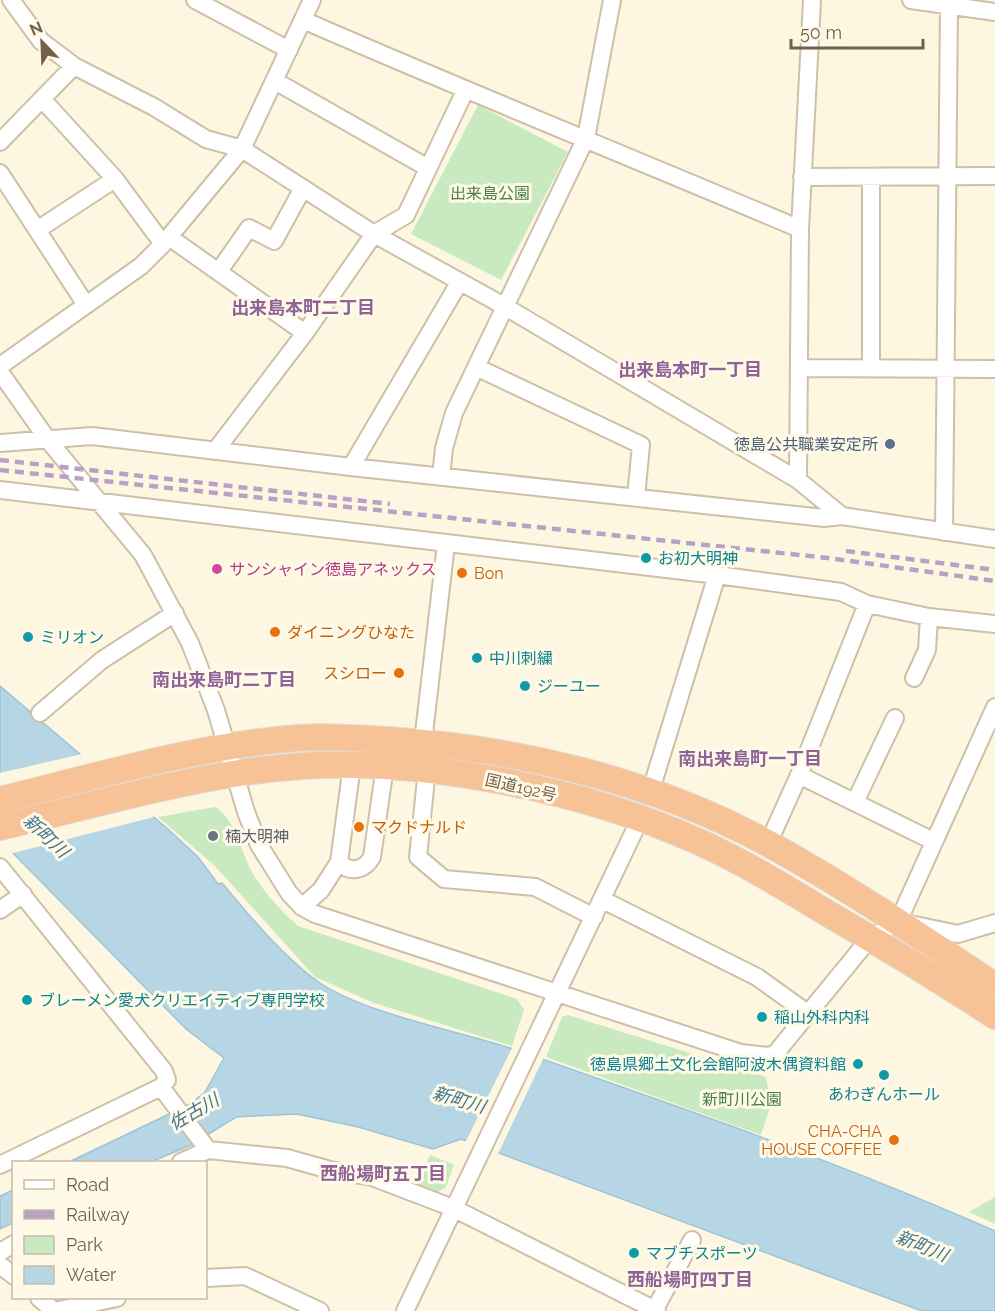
<svg xmlns="http://www.w3.org/2000/svg" width="995" height="1311" font-family="Raleway,'Noto Sans JP',sans-serif">
  <style>
    .green { fill: #c9eac0 }
    .water { fill: #b6d6e6; stroke: #9cc4d8; stroke-width: 1.5 }
    .pier { fill: #fdf7e1 }
    .lines { fill: none; stroke-linecap: round; stroke-linejoin: round }
    .minor-casing { stroke: #cec0a8; stroke-width: 20 }
    .highway-casing { stroke: #e0dcd7; stroke-width: 28 }
    .minor { stroke: #fff; stroke-width: 16 }
    .highway { stroke: #f8c297; stroke-width: 26 }
    .rail { stroke: #bba0c6; stroke-width: 4.5; stroke-dasharray: 9 6; stroke-linecap: butt }
    .service-dot { fill: #5c6f8a; stroke: #fffae8; stroke-width: 2 }
    .culture-dot { fill: #0f9aa8; stroke: #fffae8; stroke-width: 2 }
    .hotel-dot { fill: #d1479c; stroke: #fffae8; stroke-width: 2 }
    .food-dot { fill: #e8710a; stroke: #fffae8; stroke-width: 2 }
    .worship-dot { fill: #6b7280; stroke: #fffae8; stroke-width: 2 }
    .labels { text-anchor: middle; stroke-width: 6; stroke-linejoin: round; paint-order: stroke }
    .park-label { font-size: 16px; fill: #498042; stroke: #fffae8 }
    .service-label { font-size: 16px; fill: #4e5e75; stroke: #fffae8; text-anchor: end }
    .culture-label { font-size: 16px; fill: #0d838f; stroke: #fffae8; text-anchor: start }
    .hotel-label { font-size: 16px; fill: #b23c85; stroke: #fffae8; text-anchor: start }
    .food-label { font-size: 16px; fill: #c56008; stroke: #fffae8; text-anchor: start }
    .street-label { font-size: 16px; fill: #746048; stroke: #fffae8 }
    .worship-label { font-size: 16px; fill: #5b616d; stroke: #fffae8; text-anchor: start }
    .neighbourhood-label { font-size: 18px; font-weight: bold; fill: #906398; stroke: #fffae8 }
    .water-label { font-size: 18px; font-style: italic; fill: #43758f; stroke: #fffae8 }
  </style>
  <rect width="100%" height="100%" fill="#fdf7e1"/>
  <path class="green" d="M478,105l90,47 -67,128 -90,-46z
    M215,807c21,12 26,45 37,65 13,22 28,38 46,54l219,73 7,11 -12,36 -138,-43 -59,-26 -101,-112 -56,-48z
    M568,1015l198,62 5,27 -10,31 -215,-78 16,-40z
    M430,1155l24,10 -8,22 -9,6 -20,-7z
    M995,1197v27l-26,-12z"/>
  <path class="water" d="M0,686l169,144 29,27 20,27 4,-1c28,33 56,68 91,95 47,36 145,52 203,72 161,56 323,112 479,181v80h-73l-461,-172 -28,10 -75,-22 -61,-13 -61,3 -45,28 -40,17h-82l121,-58 15,-12 19,-34 -38,-29 -186,-189z
    M13,1190v33l-13,6v-33z"/>
  <path class="pier" d="M86,753l60,52 8,12 -145,37 -9,-9v-72z
    M513,1046l31,11 -47,99 -32,-13z"/>
  <g class="lines">
    <defs>
      <path id="minor" d="M11,0l30,41 33,25 80,41 52,32 36,10 132,85 130,72 294,174 44,36 153,23
        M195,0l94,50
        M911,0l84,12
        M303,20c165,72 332,139 497,209
        M275,81l153,87
        M42,99l73,80 48,65
        M0,142l74,-76
        M0,173l86,132
        M802,177l193,-1
        M871,177v191
        M37,230l78,-51
        M169,237l136,96
        M219,271l30,-43 25,13 29,-53
        M0,366l141,-100 22,-22 79,-95 70,-149
        M476,367l165,78 -5,52
        M799,368l196,1
        M0,372l48,68 95,115 47,88 26,67 30,102 13,33 30,48 13,14 13,7 426,139 26,3 8,-2 95,-116 28,-16 97,-215
        M0,443l92,-7 259,31 473,51 18,-2
        M215,451l90,-118 69,-99 32,-19 59,-124
        M351,467l108,-184
        M441,477l3,-29 10,-35 132,-275 26,-138
        M798,480l2,-251 12,-229
        M0,490l717,85 124,17 26,12 62,13 66,7
        M944,532l5,-527
        M914,678l13,-28 2,-33
        M40,713l62,-53 73,-47
        M423,742l23,-198
        M352,765l-13,97c11,12 26,8 33,-5l13,-91
        M427,769l-9,88 26,22 91,8 59,30
        M799,775l134,66
        M650,793l67,-218
        M855,802l40,-84
        M768,844l31,-69 68,-171
        M0,867l164,204 3,9 -6,7 -161,78
        M603,900l154,77 53,38
        M302,907l19,-17 18,-28
        M0,910l23,-16
        M910,924l48,10 37,-11
        M161,1087l47,63
        M181,1162l27,-12 79,8 43,12 42,7 81,31 204,103
        M0,1252l14,-8
        M0,1265l14,11
        M206,1278l39,-2 75,35
        M39,1298l15,13
        M54,1311l63,-13
        M405,1311l235,-492
        M654,1311l38,-71"/>
      <path id="highway" d="M0,800c98,-24 196,-54 297,-62 30,-2 60,0 90,2 131,8 267,41 382,104 78,43 152,93 226,142
        M0,827c99,-23 200,-54 302,-61 125,-8 281,24 395,75 45,20 87,46 130,72 57,33 113,67 168,103"/>
    </defs>
    <use href="#minor" class="minor-casing"/>
    <use href="#highway" class="highway-casing"/>
    <use href="#minor" class="minor"/>
    <use href="#highway" class="highway"/>
    <path class="rail" d="M0,460l390,44
      M0,470l828,88 167,23
      M846,551l149,19"/>
  </g>
  <circle class="service-dot" cx="890" cy="444" r="6"/>
  <g class="culture-dot">
    <circle cx="646" cy="558" r="6"/>
    <circle cx="28" cy="637" r="6"/>
    <circle cx="477" cy="658" r="6"/>
    <circle cx="525" cy="686" r="6"/>
    <circle cx="27" cy="1000" r="6"/>
    <circle cx="762" cy="1017" r="6"/>
    <circle cx="858" cy="1064" r="6"/>
    <circle cx="884" cy="1075" r="6"/>
    <circle cx="634" cy="1253" r="6"/>
  </g>
  <circle class="hotel-dot" cx="217" cy="569" r="6"/>
  <g class="food-dot">
    <circle cx="462" cy="573" r="6"/>
    <circle cx="275" cy="632" r="6"/>
    <circle cx="399" cy="673" r="6"/>
    <circle cx="359" cy="827" r="6"/>
    <circle cx="894" cy="1140" r="6"/>
  </g>
  <circle class="worship-dot" cx="213" cy="836" r="6"/>
  <g class="labels">
    <g class="park-label">
      <text x="490" y="199">出来島公園</text>
      <text x="742" y="1105">新町川公園</text>
    </g>
    <g class="service-label">
      <text x="878" y="450">徳島公共職業安定所</text>
    </g>
    <g class="culture-label">
      <text x="658" y="564">お初大明神</text>
      <text x="40" y="643">ミリオン</text>
      <text x="489" y="664">中川刺繍</text>
      <text x="537" y="692">ジーユー</text>
      <text x="39" y="1006">ブレーメン愛犬クリエイティブ専門学校</text>
      <text x="774" y="1023">稲山外科内科</text>
      <text x="846" y="1070" text-anchor="end">徳島県郷土文化会館阿波木偶資料館</text>
      <text x="884" y="1100" text-anchor="middle">あわぎんホール</text>
      <text x="646" y="1259">マブチスポーツ</text>
    </g>
    <g class="hotel-label">
      <text x="229" y="575">サンシャイン徳島アネックス</text>
    </g>
    <g class="food-label">
      <text x="474" y="579">Bon</text>
      <text x="287" y="638">ダイニングひなた</text>
      <text x="387" y="679" text-anchor="end">スシロー</text>
      <text x="371" y="833">マクドナルド</text>
      <text x="882" y="1137" text-anchor="end">CHA-CHA<tspan x="882" dy="18">HOUSE COFFEE</tspan></text>
    </g>
    <g class="street-label">
      <text transform="translate(521 787) rotate(13)" y="6">国道192号</text>
    </g>
    <g class="worship-label">
      <text x="225" y="842">楠大明神</text>
    </g>
    <g class="neighbourhood-label">
      <text x="303" y="314">出来島本町二丁目</text>
      <text x="690" y="376">出来島本町一丁目</text>
      <text x="224" y="686">南出来島町二丁目</text>
      <text x="750" y="765">南出来島町一丁目</text>
      <text x="383" y="1180">西船場町五丁目</text>
      <text x="690" y="1286">西船場町四丁目</text>
    </g>
    <g class="water-label">
      <text transform="translate(46 836) rotate(43)" y="6">新町川</text>
      <text transform="translate(459 1100) rotate(16)" y="6">新町川</text>
      <text transform="translate(194 1112) rotate(-30)" y="6">佐古川</text>
      <text transform="translate(922 1246) rotate(22)" y="6">新町川</text>
    </g>
  </g>
  <rect x="12" y="1161" width="195" height="138" fill="#fffae8" stroke="#c7bca8" stroke-width="1.5"/>
  <rect x="24" y="1180" width="30" height="9" fill="#ffffff" stroke="#c7bca8" stroke-width="1.5"/>
  <text x="66" y="1191" font-size="18" fill="#746048">Road</text>
  <rect x="24" y="1210" width="30" height="9" fill="#bba0c6" stroke="#c7bca8" stroke-width="1.5"/>
  <text x="66" y="1221" font-size="18" fill="#746048">Railway</text>
  <rect x="24" y="1236" width="30" height="18" fill="#c9eac0" stroke="#c7bca8" stroke-width="1.5"/>
  <text x="66" y="1251" font-size="18" fill="#746048">Park</text>
  <rect x="24" y="1266" width="30" height="18" fill="#b6d6e6" stroke="#c7bca8" stroke-width="1.5"/>
  <text x="66" y="1281" font-size="18" fill="#746048">Water</text>
  <g transform="translate(42 42) rotate(337)" stroke="#fffae8" stroke-width="4.5" paint-order="stroke">
  <path d="M0-4.5L10 22L0 15L-10 22Z" fill="#746048"/>
  <text y="-9" font-size="16" font-weight="bold" text-anchor="middle" fill="#746048">N</text>
  </g>
  <path d="M791 39v9h132v-9" fill="none" stroke="#746048" stroke-width="3"/>
  <text x="800" y="39" font-size="18" fill="#746048" stroke="#fffae8" stroke-width="4.5" paint-order="stroke">50 m</text>
</svg>
